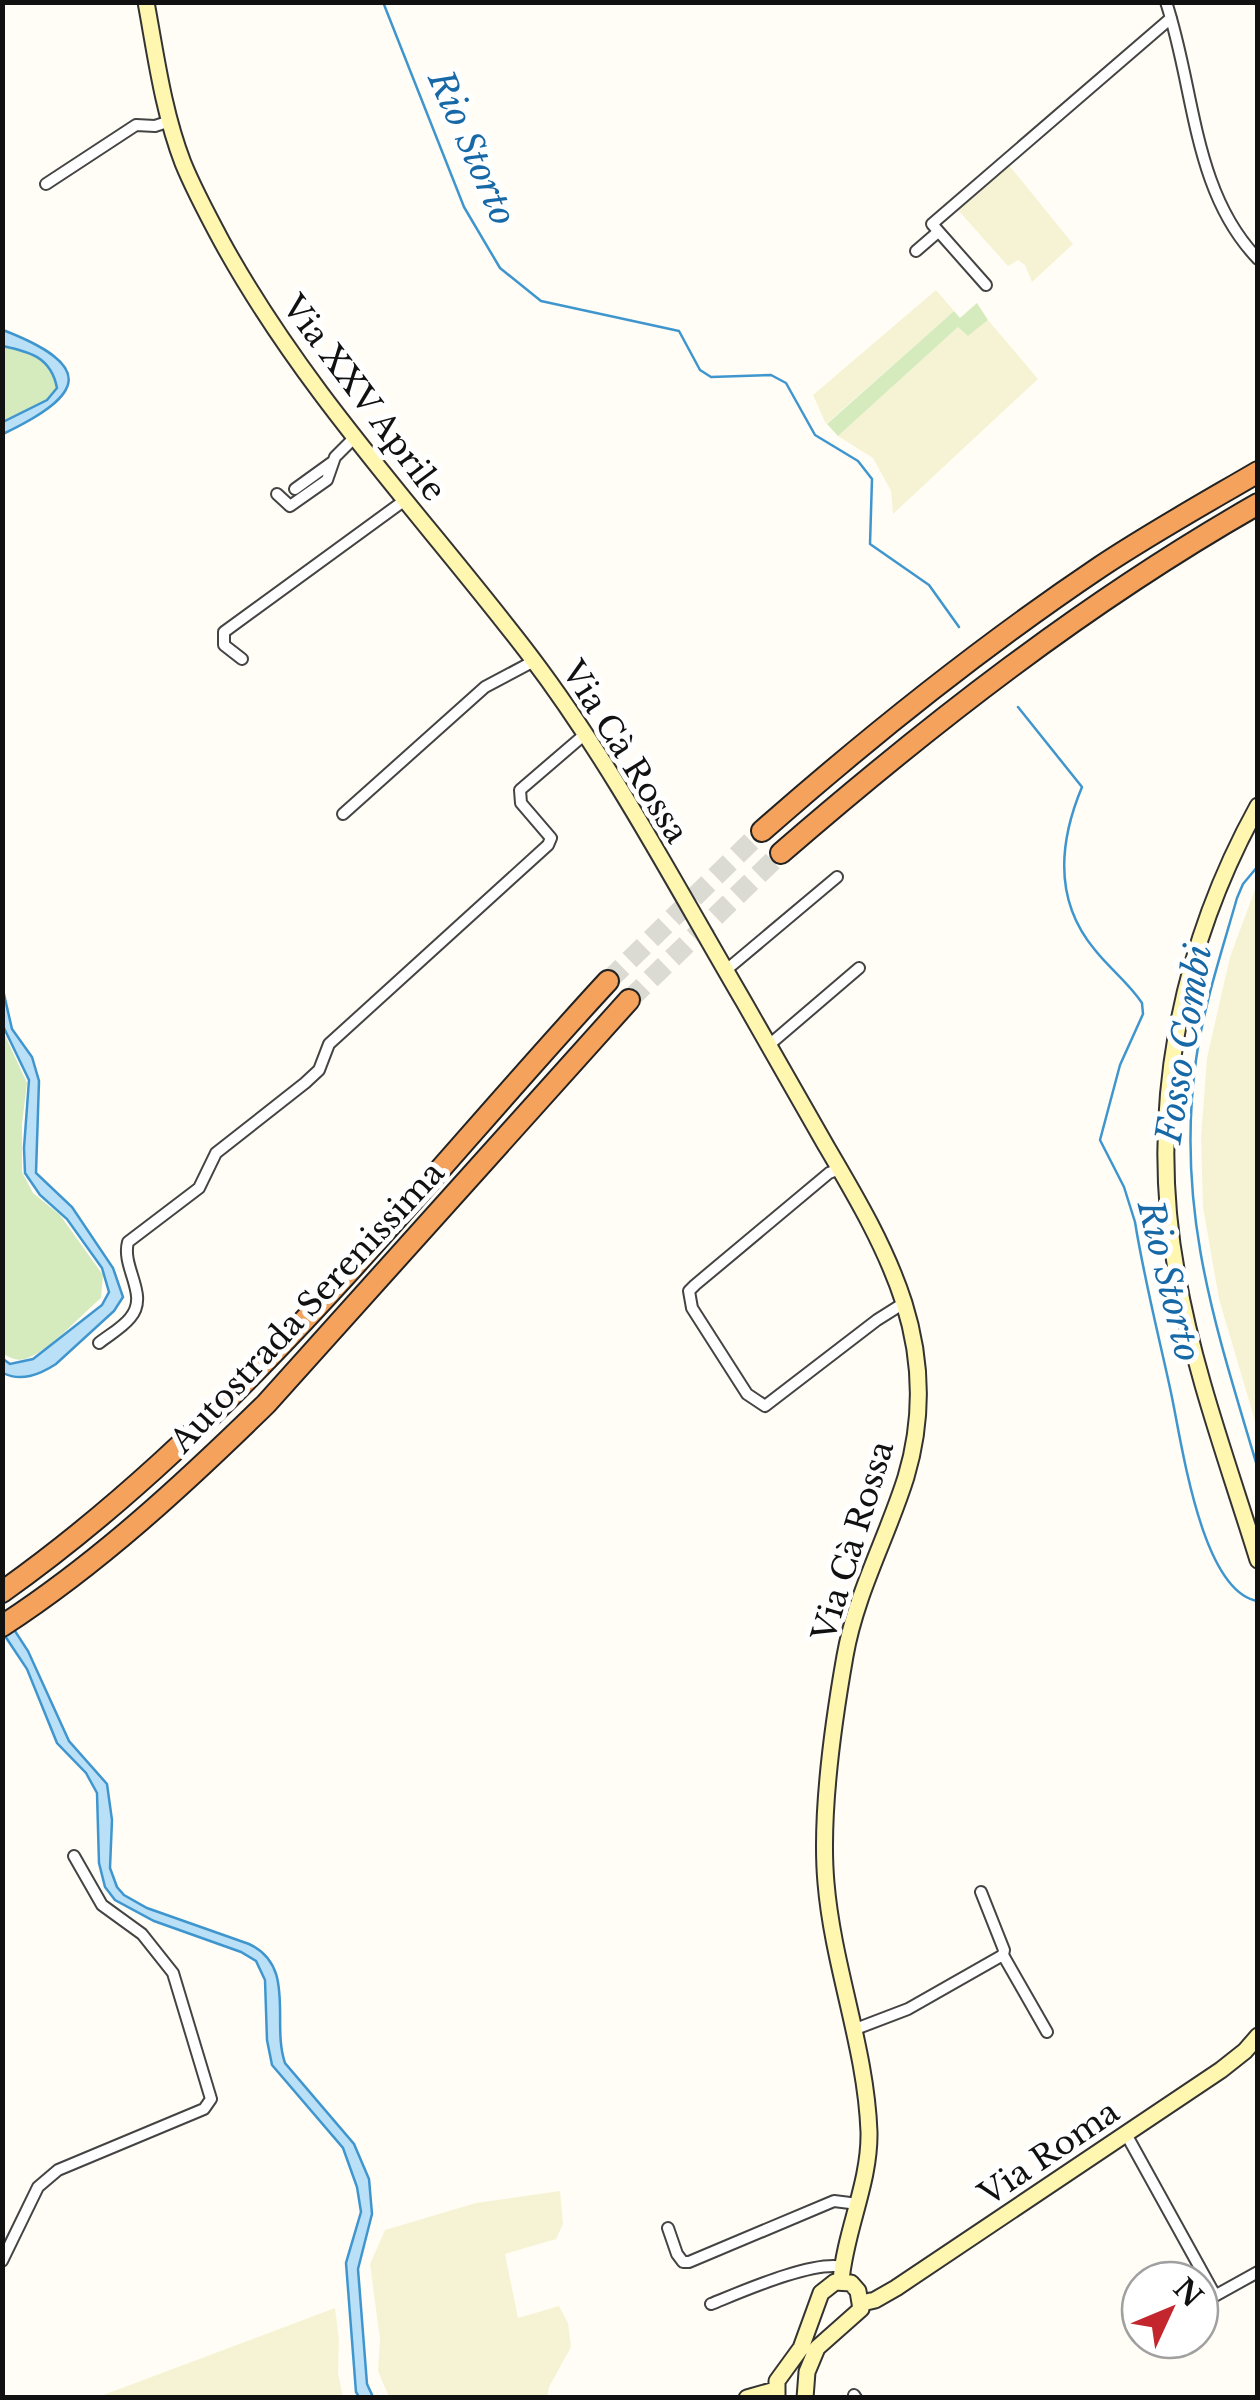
<svg xmlns="http://www.w3.org/2000/svg" width="1260" height="2400" font-family="'Libre Baskerville',serif">
  <style>
    .farmland { fill: #f6f3d4 }
    .green { fill: #d5ebbd }
    .water { fill: #b9e0f7; stroke: #3f96cf; stroke-width: 2.5 }
    .lines { fill: none; stroke-linecap: round; stroke-linejoin: round }
    .stream { stroke: #3f96cf; stroke-width: 2.5 }
    .motorway-tunnel { stroke: #dbdad3; stroke-width: 20; stroke-dasharray: 20 10; stroke-linecap: butt }
    .minor-casing { stroke: #444; stroke-width: 14 }
    .secondary-casing { stroke: #333; stroke-width: 19 }
    .motorway-casing { stroke: #222; stroke-width: 24 }
    .minor { stroke: #fff; stroke-width: 10 }
    .secondary { stroke: #fff6b0; stroke-width: 15 }
    .motorway { stroke: #f5a25d; stroke-width: 20 }
    .labels { text-anchor: middle; stroke-width: 10; stroke-linejoin: round; paint-order: stroke }
    .street-label { font-size: 32px; fill: #111; stroke: #fff }
    .water-label { font-size: 35px; font-style: italic; fill: #1768a6; stroke: #fff }
  </style>
  <rect width="100%" height="100%" fill="#fffdf5"/>
  <path class="farmland" d="M1008,164l65,80 -41,38 -7,-17 -7,-5 -10,6 -51,-57z
    M936,290l18,21 -128,113 -13,-29z
    M988,320l50,59 -145,135 -2,-23 -18,-33 -35,-22 121,-110 9,10z
    M1257,884v544l-38,-129 -16,-92 -2,-70 6,-79 23,-101z
    M560,2191l3,33 -7,15 -51,15 13,64 41,-12 9,17 3,24 -22,40 -2,10h-158l-11,-26 2,-31 -10,-76 15,-34 91,-27z
    M335,2308l4,31 -1,34 5,24h-245z"/>
  <path class="green" d="M977,303l11,17 -20,16 -10,-9 -120,109 -11,-12 127,-113 6,7z
    M3,346c28,6 48,11 54,42l-10,11 -44,23z
    M3,1031l24,52 -5,41v48l11,21 27,22 43,60 -2,23c-19,16 -53,54 -76,61 -9,2 -15,-1 -23,-6z"/>
  <path class="water" d="M3,330c93,36 82,65 0,104v-12l44,-22 10,-12c-6,-31 -27,-36 -54,-42z
    M3,990l9,39 20,28 7,24 -3,92 36,34 41,61 10,29 -9,14 -58,53c-17,11 -35,18 -53,9v-14l7,5 23,-5 69,-54 7,-13 -7,-24 -35,-49 -27,-24 -15,-22 -1,-25 5,-68 -26,-54z
    M2,1611l26,40 41,90 38,43 5,36 -2,48 7,19 7,8 23,13 102,36c48,22 22,79 36,119l69,81 15,35 3,35 -14,55 9,115 6,13h-14l-3,-5 -10,-129 15,-51 -4,-25 -14,-39 -71,-83 -5,-25 -2,-60 -9,-19 -15,-9 -87,-31 -39,-21 -10,-13 -6,-24 -2,-70 -11,-20 -29,-30 -30,-74 -24,-36z"/>
  <g class="lines">
    <path class="stream" d="M383,2l81,205 36,61 41,33 138,30 21,39 11,7 60,-2 15,8 29,52 43,26 14,18 -2,65 59,41 30,42
      M1018,707l64,80c-23,55 -29,113 13,163 15,19 34,33 47,53l1,11 -23,51 -20,75 24,47 11,35c9,56 23,111 35,166 11,48 30,204 88,213
      M1258,866l-15,18 -6,14c-15,53 -33,106 -41,162 -21,150 20,268 62,409"/>
    <path class="motorway-tunnel" d="M608,981l154,-150
      M629,1000l152,-147"/>
    <defs>
      <path id="minor" d="M1166,2c29,86 26,189 92,257
        M46,184l90,-59 19,1 15,-5
        M916,251l22,-19
        M986,285l-54,-61 239,-206
        M295,489l36,-26
        M277,494l13,12 37,-26 8,-23 19,-19
        M242,659l-18,-14v-13l181,-132
        M343,814l142,-127 49,-26
        M725,971l112,-94
        M769,1045l90,-77
        M839,1169l-10,4 -134,112 -6,6 3,17 55,86 18,12 112,-86 27,-17
        M99,1343c10,-8 23,-15 31,-25 20,-23 -9,-50 -2,-76l71,-54 17,-35 89,-70 14,-13 10,-26 219,-199 3,-7 -30,-35 -1,-13 64,-55
        M1003,1955l44,77
        M853,2030l55,-21 95,-54 1,-5 -23,-58
        M1126,2134l89,161
        M668,2228l9,26 6,8h6l145,-61 24,3
        M2,2261l36,-74 20,-17 146,-61 7,-10 -38,-126 -31,-39 -40,-29 -28,-49
        M711,2304c30,-12 102,-44 132,-37
        M1200,2304l58,-32
        M854,2395l2,3"/>
      <path id="secondary" d="M146,2c10,54 17,109 37,161 11,27 25,53 39,79 84,153 204,277 309,415 81,107 145,229 213,345 27,47 54,95 81,142 30,51 61,103 79,159 18,57 19,117 2,174 -19,61 -50,116 -61,179 -12,68 -25,160 -19,227 7,84 40,165 43,249 1,51 -24,99 -28,149
        M1258,806c-79,143 -111,307 -81,469 17,97 52,191 81,285
        M862,2303l13,-3 21,-12 325,-218 24,-19 13,-15
        M747,2398l28,-8
        M777,2398v-17l24,-33 20,-55 14,-11 16,1 7,8 3,18 -44,39 -10,24 -2,26"/>
      <path id="motorway" d="M762,831c108,-95 219,-184 338,-264 51,-34 105,-64 158,-95
        M781,853c149,-129 305,-251 477,-349
        M2,1592c236,-167 412,-401 606,-611
        M2,1626c97,-63 182,-142 264,-222l363,-404"/>
    </defs>
    <use href="#minor" class="minor-casing"/>
    <use href="#secondary" class="secondary-casing"/>
    <use href="#motorway" class="motorway-casing"/>
    <use href="#minor" class="minor"/>
    <use href="#secondary" class="secondary"/>
    <use href="#motorway" class="motorway"/>
  </g>
  <g class="labels">
    <g class="street-label">
      <text transform="translate(364 398) rotate(53)" y="11">Via XXV Aprile</text>
      <text transform="translate(625 752) rotate(58)" y="11">Via Cà Rossa</text>
      <text transform="translate(307 1307) rotate(-47)" y="11">Autostrada Serenissima</text>
      <text transform="translate(853 1541) rotate(-73)" y="11">Via Cà Rossa</text>
      <text transform="translate(1049 2153) rotate(-34)" y="11">Via Roma</text>
    </g>
    <g class="water-label">
      <text transform="translate(472 148) rotate(66)" y="12">Rio Storto</text>
      <text transform="translate(1184 1044) rotate(-81)" y="12">Fosso Combi</text>
      <text transform="translate(1169 1281) rotate(76)" y="12">Rio Storto</text>
    </g>
  </g>
  <rect width="1260" height="2400" fill="none" stroke="#111111" stroke-width="10"/>
  <g transform="translate(1170 2310) rotate(46)"><circle r="48" fill="#ffffff" stroke="#a0a0a0" stroke-width="2.5"/>
  <path d="M0-8L18 38L0 25L-18 38Z" fill="#c4262e"/>
  <text y="-15" font-size="28" font-weight="bold" text-anchor="middle" fill="#111111">N</text>
  </g>
</svg>
